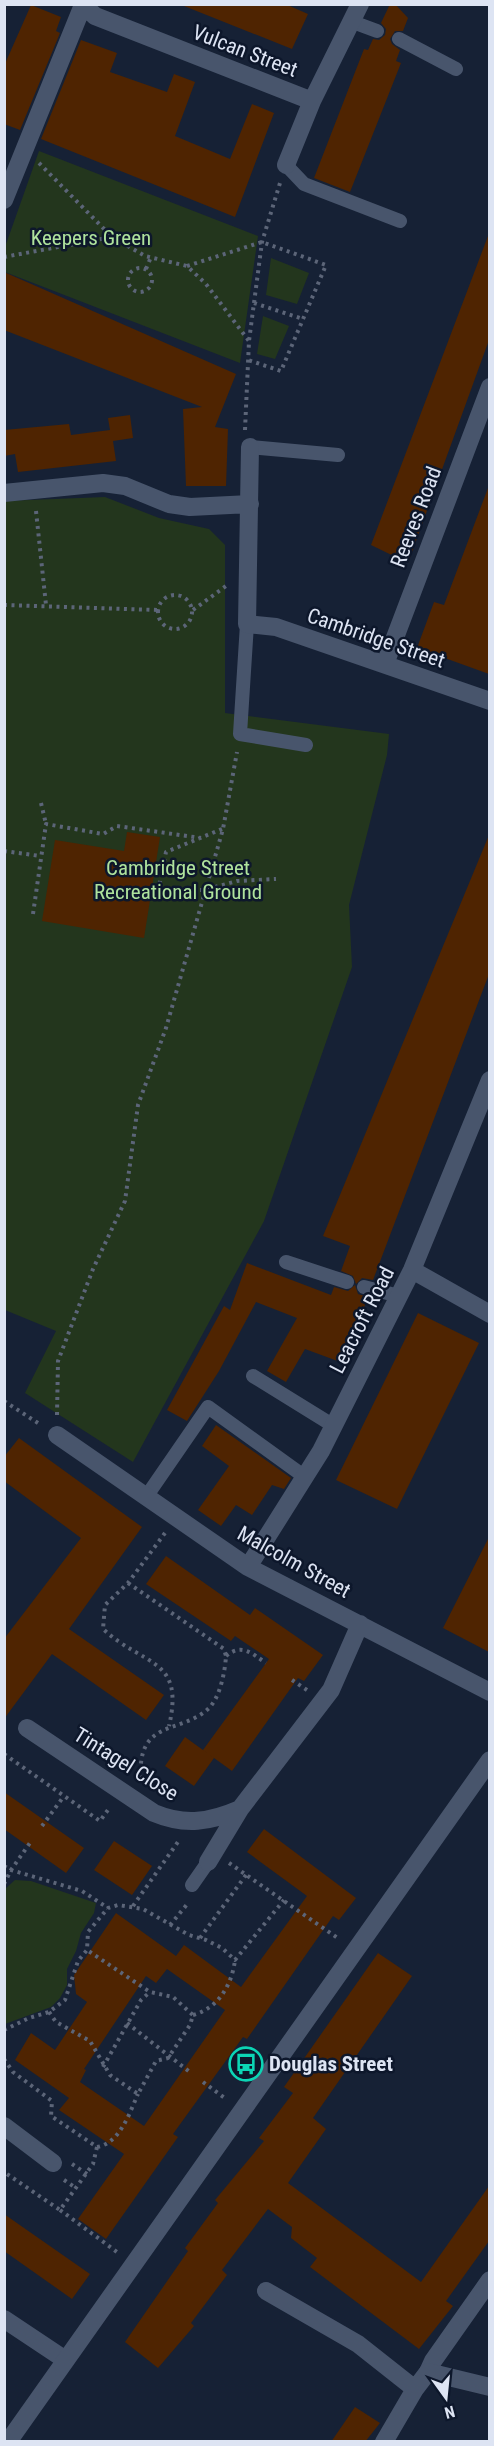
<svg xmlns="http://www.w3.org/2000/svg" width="494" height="2446" font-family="'Roboto Condensed',sans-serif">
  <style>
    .green { fill: #23361d }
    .building { fill: #4f2401; fill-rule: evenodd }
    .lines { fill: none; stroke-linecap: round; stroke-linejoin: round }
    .path { stroke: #5c6578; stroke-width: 4; stroke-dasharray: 3 4.5; stroke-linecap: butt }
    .service { stroke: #48556c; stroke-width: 14 }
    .pedestrian { stroke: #48556c; stroke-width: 18 }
    .minor { stroke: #48556c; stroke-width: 18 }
    .tertiary { stroke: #48556c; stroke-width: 18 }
    .labels { text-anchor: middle; stroke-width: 5; stroke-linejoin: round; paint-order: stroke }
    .street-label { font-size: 21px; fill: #dde4f3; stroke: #0d172b }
    .park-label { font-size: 21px; fill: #afe39d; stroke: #0d172b }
    .poi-label { font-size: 21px; font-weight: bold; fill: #dde4f3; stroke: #0d172b; text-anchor: start }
  </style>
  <rect width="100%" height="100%" fill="#162135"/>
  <path class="green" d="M39,151l219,85 -18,127 -235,-91v-25z
    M271,258l38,15 -12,31 -31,-9z
    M263,316l26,10 -14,33 -18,-5z
    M105,497l54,21 50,11 16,16v168l164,21 -2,21 -38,150 3,62 -88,254 -131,241 -108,-69 31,-62 -51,-21v-809z
    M15,1880l16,1 65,22 -2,10 -13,20 -5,18 -9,18v16l-7,13 -9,9 -46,17v-135z"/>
  <path class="building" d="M179,4h106l23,10 -16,35z
    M390,4h5l13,14 -5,13h-8l-5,8 2,5 8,6 -4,11 5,2 -51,129 -36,-14 50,-129 4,1 5,-11 6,1 6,-5 1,-6 -5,-6z
    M31,5l30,12 -5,14 4,2 -40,97 -16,-6v-58z
    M81,40l36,13 -7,19 57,20 7,-18 21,8 -20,54 55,23 22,-55 22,9 -39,104 -194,-78z
    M488,236l1,104 -81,223 -37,-18z
    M4,272l232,102 -21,53 13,2 -2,57h-40l-3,-77 19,-2 -198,-77z
    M130,415l3,23 -20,3 3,20 -98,11 -3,-18 -11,2v-26l65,-6 2,11 39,-5 -2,-12z
    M488,488h1v186l-72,-26 17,-46 10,3z
    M127,832l33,5 -16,101 -102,-17 13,-81 69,11z
    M489,835v139l-116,306 -11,-2 -6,6 -3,-8 -12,-5 9,-25 -27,-10z
    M247,1263l84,32 3,-8 14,4 7,-6 3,9 10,3 -25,66 -38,-14 -19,33 -19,-11 30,-53 -41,-16 -37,69 -32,50 -20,-11 57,-104 6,4z
    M418,1313l61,30 -82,166 -61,-29z
    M216,1425l75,53 -7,11 -12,-4 -20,30 -16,-10 -15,21 -23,-16 31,-44 -27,-20z
    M19,1438l123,89 -73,102 95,66 -18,25 -94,-66 -48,65v-80l77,-101 -77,-57v-24z
    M489,1537v115l-46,-24z
    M166,1556l84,59 5,-7 68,47 -19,26 -6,-3 -66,93 -29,-21 66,-91 -34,-23 -4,5 -85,-57z
    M185,1737l29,21 -20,28 -29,-20z
    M4,1792l80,56 -18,25 -62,-44z
    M264,1829l92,69 -17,22 -6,-4 -86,123 -4,-2 -70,97 5,3 -72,102 -28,-20 46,-65 -65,-44 10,-12 -54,-38 16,-27 24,17 32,-48 -11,-8 -2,-19 42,-62 60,43 8,-11 57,42 66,-91 -60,-44zM167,1969l58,41 -81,116 -64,-44 6,-12 -2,-1 62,-93 10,7z
    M114,1841l38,25 -20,29 -38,-25z
    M378,1953l34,23 -99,142 13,11 -38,54 133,99 68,-96v55l-43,60 7,5 -34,43 -109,-82 7,-9 -26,-20 1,-11 -24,-18 -46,61 5,5 -36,48 3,3 -36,42 -33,-26 63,-91 -3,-3 33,-45 -3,-3 49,-59 -5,-3 34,-45 -9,-6z
    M4,2214l86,60 -18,25 -68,-48z
    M355,2407l25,16 -15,19h-34z"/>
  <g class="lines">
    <path class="path" d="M39,163l73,74
      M4,257l108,-20 33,19 42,10 19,18 43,57
      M187,266l75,-24 64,23 -45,106 -33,-11
      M128 280a12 12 0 1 1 24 0a12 12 0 1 1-24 0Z
      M146,269l5,-12
      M254,303l49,16
      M245,430l4,-89 13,-99 18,-59
      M36,511l10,94
      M158 612a17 17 0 1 1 34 0a17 17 0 1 1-34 0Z
      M4,605l154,5
      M193,610l33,-24
      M41,803l5,21
      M222,829l-56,23 -8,39 46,-1 33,-9 39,-2
      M4,851l36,5
      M33,914l13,-90 57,10 14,-8 84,12
      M4,1401l37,24
      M57,1415l1,-54 35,-92 32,-68 13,-96 28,-77 57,-199 14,-77
      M165,1533l-37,50 -23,22 -2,24c41,38 82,28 66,97
      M128,1583l96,66 2,7c-1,16 -6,42 -18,53 -29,26 -72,9 -67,72
      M226,1656c16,-13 25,-3 40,7
      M292,1680l15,10
      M4,1754l96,67 10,-14
      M42,1826l22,-30
      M229,1863l110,76
      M4,1866l7,4 21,-30
      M4,1884l7,-14 71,21 26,17
      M133,1906l47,-67
      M170,1925l19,-23
      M200,1938l46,-63
      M49,2012l7,10 34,19 20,34 28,19 18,-33 12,-3 22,-33 3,-10 -20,-18 -23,-5 -63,-42
      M193,2015c26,-7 39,-31 42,-55
      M127,2023l64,50
      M4,2030l25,-12 20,-6 16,-12 13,-39 9,-11 1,-18 20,-24 10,-3 25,4 46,26 17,5 16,8 13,12 49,-60
      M4,2059l9,13 39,29 -1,15 46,31 -4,17 -33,46 -56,-38
      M103,2067l38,-67 9,-8
      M203,2082l23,17
      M97,2147c23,-4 32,-33 41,-53
      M72,2164l15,10
      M64,2180l12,8
      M60,2210l57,42"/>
    <path class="service" d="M350,21l27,10
      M399,39l57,30
      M286,165l18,19 96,37
      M250,447l88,8
      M247,624l-7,110 66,11
      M286,1262l61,20
      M364,1287l35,9
      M253,1376l81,50
      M146,1497l62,-90 97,70
      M192,1885l16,-23"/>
    <path class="pedestrian" d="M428,2372l5,-11 57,-81"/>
    <path class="minor" d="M286,165l26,-64 48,-97
      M4,200l79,-195 12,11 217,85
      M250,447l-3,177 29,3 214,74
      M4,493l99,-10 22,3 44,18 21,3 60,-3
      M385,664l105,-277
      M412,1270l78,44
      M57,1435l191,132 242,125
      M248,1567l73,-116 91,-181 78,-190
      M27,1728l127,85c31,13 56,9 86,-4
      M208,1862l32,-53 91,-119 29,-66
      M4,2126l49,37
      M266,2291l92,53 57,45
      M4,2319l60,40
      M384,2442l31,-53 13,-17 62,15"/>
    <path class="tertiary" d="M8,2442l482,-682"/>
  </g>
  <defs>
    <symbol id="bus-ring" viewBox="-11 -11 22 22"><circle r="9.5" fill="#0d172b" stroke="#0cd5b5" stroke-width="1.5"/><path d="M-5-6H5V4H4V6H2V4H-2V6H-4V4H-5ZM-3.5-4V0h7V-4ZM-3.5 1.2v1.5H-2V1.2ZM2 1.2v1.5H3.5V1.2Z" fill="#0cd5b5"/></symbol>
  </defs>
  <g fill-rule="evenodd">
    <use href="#bus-ring" x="227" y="2045" width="38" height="38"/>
  </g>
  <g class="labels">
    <g class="street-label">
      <text transform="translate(245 51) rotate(21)" y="7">Vulcan Street</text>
      <text transform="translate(416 517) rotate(-69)" y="7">Reeves Road</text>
      <text transform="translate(376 638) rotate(19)" y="7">Cambridge Street</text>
      <text transform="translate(362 1320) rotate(-63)" y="7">Leacroft Road</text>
      <text transform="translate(294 1562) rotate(29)" y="7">Malcolm Street</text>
      <text transform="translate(126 1764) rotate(32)" y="7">Tintagel Close</text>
    </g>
    <g class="park-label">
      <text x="91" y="245">Keepers Green</text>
      <text x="178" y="875">Cambridge Street<tspan x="178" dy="24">Recreational Ground</tspan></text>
    </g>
    <g class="poi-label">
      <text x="269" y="2071">Douglas Street</text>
    </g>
  </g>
  <rect width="494" height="2446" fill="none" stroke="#dde4f3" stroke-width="12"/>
  <g transform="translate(446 2398) rotate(165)" stroke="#0d172b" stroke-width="4.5" paint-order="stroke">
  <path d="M0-4.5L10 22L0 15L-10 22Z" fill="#dde4f3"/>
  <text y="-9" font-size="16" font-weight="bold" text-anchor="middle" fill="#dde4f3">N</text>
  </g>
</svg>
